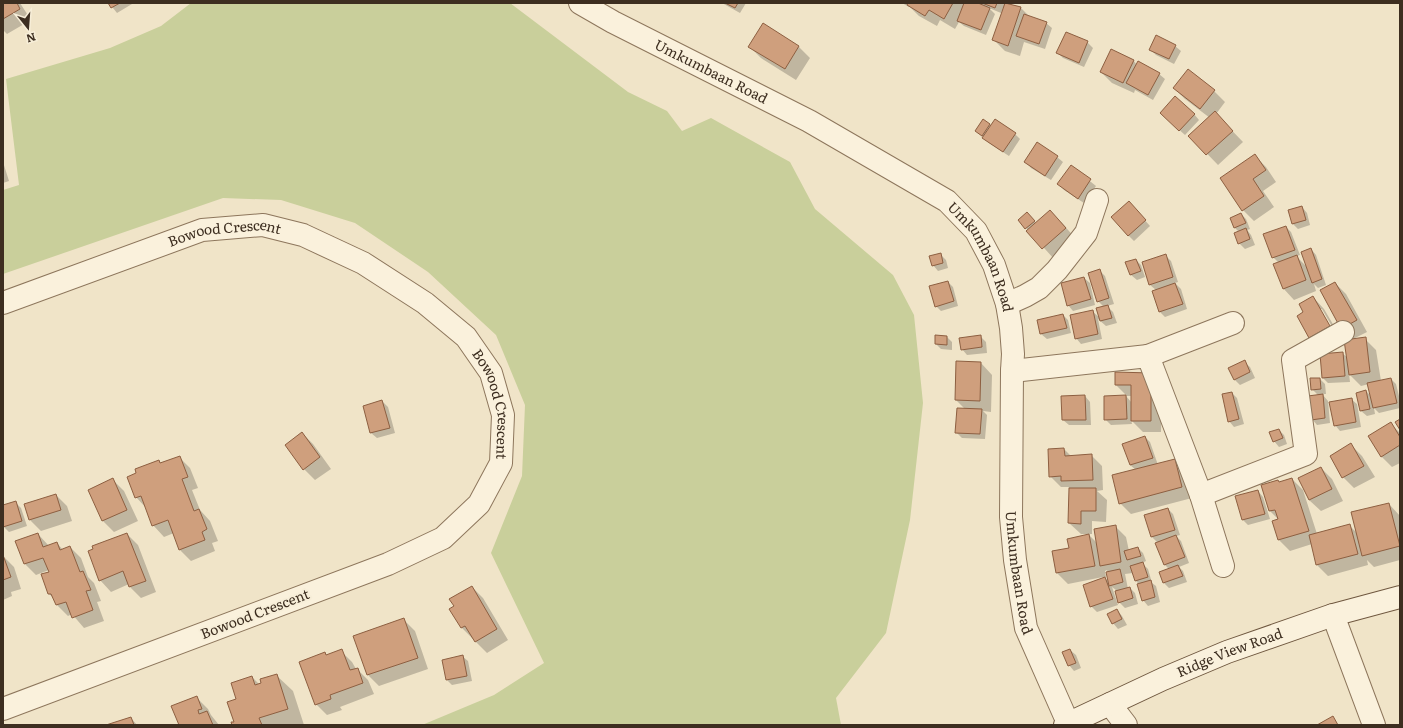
<svg xmlns="http://www.w3.org/2000/svg" width="1403" height="728" font-family="Literata,serif">
  <style>
    .green { fill: #c9cf9b }
    .shadow { fill: #0003; fill-rule: evenodd }
    .building { fill: #cf9f7d; stroke: #8d5f41 }
    .lines { fill: none; stroke-linecap: round; stroke-linejoin: round }
    .street-casing { stroke: #8d765c; stroke-width: 24 }
    .secondary-casing { stroke: #6f573f; stroke-width: 24 }
    .street { stroke: #faf1dc; stroke-width: 22 }
    .secondary { stroke: #faf1dc; stroke-width: 22 }
    .labels { text-anchor: middle; stroke-width: 4; stroke-linejoin: round; paint-order: stroke }
    .street-label { font-size: 14px; fill: #3d2e20; stroke: #f7eed8 }
  </style>
  <rect width="100%" height="100%" fill="#f0e4c8"/>
  <path class="green" d="M191,3h319l118,89 39,19 15,20 29,-13 79,44 25,47 78,66 21,40 9,88 -13,117 -24,113 -50,65 5,27h-419l72,-30 50,-32 -53,-110 31,-77 3,-71 -29,-70 -68,-63 -73,-49 -74,-23 -58,-2 -220,76v-84l16,-5 -13,-106 104,-31 51,-22z"/>
  <path class="shadow" d="M3,3h17l11,17 -24,14 -4,-4z
    M109,3h22l1,1 -15,9z
    M722,3h24l-6,10z
    M902,3h104l15,5 9,9 16,6 6,5 -7,21 -21,-7 -4,14 -15,-5 -11,-11 10,-31 -1,-1 -2,5 -12,-5 6,6 -9,21 -22,-9 -5,-4 -4,7 -15,-9 -3,6 -18,-10 -10,-10v1z
    M763,25l36,22 11,11 -14,22 -35,-22 -11,-11z
    M1087,42l6,6 -9,19 -21,-9 -6,-6z
    M1175,46l6,5 -7,13 -18,-9 -5,-5z
    M1133,60l4,5 22,9 6,5 -12,21 -18,-10 -1,3 -22,-10 -11,-11z
    M1174,88l40,3 11,11 -9,12 27,28 -25,23 -28,-29 20,-18 -25,-19z
    M1194,114l5,6 -14,15 -18,-16z
    M990,124l1,2 24,8 5,5 -11,17 -20,-13 -13,-12z
    M1255,156l11,11 10,15 -13,9 11,16 -20,14 -11,-11 -22,-32z
    M1057,157l6,5 -12,18 -20,-12 -5,-6z
    M3,162l6,19 -6,2z
    M1071,166l25,20 -12,17 -20,-13 -5,-6z
    M1302,207l5,6 3,12 -12,4 -5,-5z
    M1134,208l16,18 -16,15 -6,-6z
    M1241,214l5,5 4,10 -3,1 4,5 4,10 -10,4 -6,-6v-11l-4,-4 -4,-10z
    M1032,219l4,4 25,-1 15,17 -22,20 -35,-39z
    M1286,227l5,5 9,23 -4,1 11,11 4,-18 5,6 10,30 -8,3 -4,-4 2,7 -22,9 -11,-12 -4,-25 -6,-6z
    M940,254l6,6 2,8 -10,3 -5,-6z
    M1165,255l6,6 7,21 -3,1 6,6 6,20 -22,8 -5,-5 -7,-21 3,-1 -6,-5 -7,-22z
    M1136,260l5,5 4,12 -8,3 -6,-5 -4,-12z
    M1099,270l6,6 9,28 -7,2 6,6 4,11 -11,3 -8,-7 4,20 -21,5 -5,-6 16,-27 8,7 4,-11 -6,-6z
    M1084,278l6,5 5,22 -22,6 -5,-6z
    M948,282l5,5 5,19 -17,5 -5,-5z
    M1335,283l11,11 21,38 -14,7 -11,-11z
    M1313,297l11,12 17,29 -20,11 -11,-11 -12,-22 6,-4zM1319,309h3l12,21 -2,1z
    M1063,315l5,5 3,13 -24,6 -6,-5z
    M980,336l6,6 1,11 -20,2 -5,-6z
    M947,337l5,5v8l-11,-1 -5,-5z
    M1365,339l11,11 5,31 10,-2 5,5 4,16v8l-21,5 -5,-5 1,6 -8,2 -6,-5 -4,-18 9,-2 6,6 -3,-13 -8,2 -12,-12 1,8 -22,1 -5,-5 -2,-23 21,-2 6,5z
    M1244,362l6,5 5,11 -15,7 -6,-6z
    M957,363h24l11,12 -1,37 -8,-1 4,4 -2,24 -23,-1 -6,-6 9,-23 -9,-9z
    M1320,379l5,5 1,10h-4l6,7 2,22 -13,2 -5,-6 7,-23 -7,-7z
    M1116,385h46l-1,47h-18l-12,-12 1,4 -21,1 -6,-6 21,-23 6,7v-7h-5z
    M1232,393l5,5 7,26 -10,3 -5,-6z
    M1085,396l5,6 1,23h-22l-6,-5z
    M1351,399l6,5 4,23 -21,4 -5,-6z
    M382,401l6,6 7,26 -18,5 -6,-5 -7,-26z
    M1391,424l9,9v30l-8,4 -11,-11z
    M1279,430l5,5 3,9 -8,3 -5,-6z
    M302,433l11,11 18,25 -16,11 -11,-11 -18,-24z
    M1145,437l5,5 8,23 17,-4 11,11 6,26 -61,16 -11,-11 16,-33 -6,-5z
    M1351,445l11,11 13,21 -21,11 -11,-11 -12,-20z
    M1064,449l7,7 20,-1 11,11 1,24 -6,1 10,9 -1,22 -14,-1v13h-11l-12,-11 1,-34 -2,-2h-7l-11,-11z
    M179,457l11,11 8,20 -6,2 8,20 10,11 8,20 -6,2 3,8 -24,10 -11,-11 -6,-17 -10,4 -11,-12 -6,-16 -11,-12 2,-23 20,-13 3,3z
    M1321,468l11,11 11,22 -22,10 -12,-11z
    M112,479l12,12 14,30 -24,11 -11,-11 -14,-31z
    M1292,479l11,11 14,44 33,-8 7,7 32,-29 11,12v44l-26,7 -7,-7 1,5 -40,11 -11,-11 -5,-21 -22,7 -11,-11 -6,-19 6,-1 -9,-9 -8,-26 18,-2z
    M1258,491l5,6 7,22 -22,6 -6,-6z
    M56,495l11,11 5,15 -31,10 -11,-11 -5,-15z
    M15,502l6,6 6,18 -18,6 -5,-5 -1,-3v-18z
    M1168,509l5,5 7,21 -4,1 5,5 8,22 -10,4 4,4 4,11 -18,6 -5,-5 5,-14 -4,-4 -7,-22 -6,-6 -6,-21z
    M1115,526l11,11 3,14 9,-3 5,5 3,8 -4,2 6,6 4,14 4,3 4,16 -12,4 -5,-6 -4,-16 -3,-3 -3,-8 -8,1 3,15 2,-1 5,5 3,11 -13,4 -6,-6 -3,-12 -4,-3 6,18 -21,7 -6,-6 12,-29 -35,7 -11,-11 -4,-21 17,-3 19,-14 8,8zM1107,570l2,12 -5,-5h2l-1,-6z
    M38,534l11,12 8,-3 6,7 7,-3 11,11 7,19 6,6 7,18 -4,1 7,19 -20,7 -12,-14 -4,2 -11,-11 -2,-6 -6,-5v-24l-13,5 -11,-11 -8,-23z
    M127,534l11,11 18,47 -15,6 -11,-11 -1,-3 -18,8 -11,-12z
    M3,556l11,11 7,22 -10,3 1,4 -9,4z
    M472,587l11,11 25,42 -21,13 -25,-25 -7,-22z
    M1117,610l5,6 5,9 -9,4 -5,-6z
    M404,620l11,11 13,38 -49,17 -11,-11 -14,-38z
    M1070,650l6,5 5,13 -7,3 -5,-6z
    M341,651l11,11 4,7h1l11,11 6,14 -34,13 2,3 -15,5 -11,-11 11,-48z
    M462,656l6,5 4,20 -20,4 -5,-5z
    M276,675l17,16 11,34h-71l2,-3 2,-23 15,-22 7,7z
    M197,698l11,11 3,6 8,10h-39z
    M131,718l6,7h-28z"/>
  <path class="building" d="M3,3h14l3,6 -17,10z
    M108,3h12l-9,5z
    M725,3h13l-3,5z
    M908,3h45l-9,16 -15,-9 -4,6 -18,-11z
    M964,3h14l12,5 -9,22 -24,-9z
    M982,3h15l-2,5z
    M1005,3l16,4 -13,39 -16,-6z
    M1024,14l23,8 -8,22 -23,-8z
    M763,23l36,23 -14,23 -37,-22z
    M1066,32l22,9 -9,22 -23,-10z
    M1156,35l20,10 -7,14 -20,-9z
    M1111,49l23,11 -11,23 -23,-11z
    M1138,61l22,12 -12,22 -22,-12z
    M1188,69l27,21 -15,19 -27,-21z
    M1175,96l20,18 -16,17 -19,-18z
    M1215,111l18,20 -27,24 -18,-19z
    M983,119l7,5 -8,12 -7,-5z
    M995,119l21,14 -13,19 -21,-14z
    M1037,142l21,14 -13,20 -21,-14z
    M1255,154l11,16 -13,9 11,17 -22,15 -22,-33z
    M1071,165l20,14 -13,20 -21,-15z
    M1129,201l17,19 -18,16 -17,-19z
    M1302,206l4,14 -14,4 -4,-14z
    M1050,210l16,18 -24,21 -16,-18z
    M1027,212l8,9 -10,8 -7,-9z
    M1241,213l5,10 -12,5 -4,-10z
    M1286,226l9,24 -23,8 -9,-24z
    M1246,228l4,11 -12,5 -4,-11z
    M1311,248l11,31 -10,4 -11,-31z
    M941,253l2,10 -11,3 -3,-10z
    M1166,254l7,23 -24,8 -7,-23z
    M1297,255l9,25 -23,9 -10,-25z
    M1136,259l5,12 -11,4 -5,-13z
    M1100,269l9,29 -12,4 -9,-29z
    M1084,277l7,22 -24,7 -6,-23z
    M948,281l6,20 -19,6 -6,-21z
    M1335,282l22,38 -16,9 -21,-39z
    M1175,283l8,21 -24,8 -7,-21z
    M1313,296l17,30 -21,12 -12,-22 6,-4 -4,-8z
    M1108,305l4,13 -12,3 -4,-13z
    M1093,310l5,24 -23,5 -5,-24z
    M1063,314l4,14 -27,6 -3,-14z
    M935,335l12,1v9l-12,-1z
    M981,335l1,12 -21,3 -2,-12z
    M1366,337l4,35 -21,3 -5,-35z
    M1343,352l2,24 -23,2 -2,-24z
    M1245,360l5,12 -16,8 -6,-12z
    M956,361l25,1 -1,39 -25,-1z
    M1115,372l36,1v48h-20v-36h-16z
    M1310,378h10l1,11 -10,1z
    M1391,378l6,25 -24,5 -6,-25z
    M1366,390l4,19 -10,2 -4,-18z
    M1232,392l7,27 -11,3 -6,-28z
    M1323,394l2,24 -14,2 -3,-24z
    M1085,395l1,25h-24l-1,-24z
    M1126,395l1,24 -23,1v-24z
    M1352,398l4,24 -22,4 -5,-24z
    M382,400l8,28 -20,5 -7,-27z
    M957,408l25,1 -2,25 -25,-1z
    M1400,419v11l-5,-8z
    M1391,422l9,15v8l-19,12 -13,-21z
    M1279,429l4,9 -10,4 -4,-10z
    M302,432l18,25 -17,13 -18,-25z
    M1145,436l8,22 -23,7 -8,-21z
    M1351,443l13,23 -22,12 -12,-22z
    M1064,448l1,8 27,-2 1,26 -32,1v-5l-12,1 -1,-28z
    M180,456l8,21 -6,2 12,32 5,-2 8,20 -5,3 3,8 -26,10 -11,-30 -16,6 -11,-30 -6,2 -8,-21 9,-4 -1,-4 24,-9 1,3z
    M1175,459l7,28 -63,17 -7,-29z
    M1321,467l11,22 -23,11 -11,-22z
    M113,478l14,32 -25,11 -14,-31z
    M1292,478l17,53 -31,9 -6,-19 6,-2 -3,-9 -6,1 -8,-26 17,-5 1,2z
    M1069,488h27v23h-15v13l-13,-1z
    M1258,490l7,24 -23,6 -7,-24z
    M56,494l5,16 -32,10 -5,-16z
    M16,501l6,20 -19,6v-22z
    M1389,503l11,43 -38,10 -11,-44z
    M1168,508l7,22 -24,7 -7,-22z
    M1350,524l8,30 -42,11 -7,-30z
    M1116,525l5,37 -21,4 -6,-37z
    M38,533l5,14 14,-5 3,8 10,-4 10,26 3,-1 8,19 -5,1 7,19 -21,8 -6,-16 -10,3 -5,-11h-3l-7,-20 8,-2 -6,-14 -19,6 -9,-23z
    M127,533l19,48 -17,6 -6,-16 -24,10 -11,-30 5,-2 -1,-3z
    M1089,534l6,32 -39,7 -4,-22 17,-3 -2,-9z
    M1176,535l9,22 -21,8 -9,-22z
    M1138,547l3,9 -14,4 -3,-9z
    M3,555l8,22 -8,3z
    M1143,562l5,15 -13,4 -5,-15z
    M1178,565l5,11 -20,7 -4,-11z
    M1120,569l3,13 -14,4 -3,-14z
    M1105,577l8,22 -23,8 -7,-22z
    M1151,580l4,17 -13,4 -5,-17z
    M472,586l25,43 -22,13 -10,-16 -4,2 -12,-19 5,-3 -5,-7z
    M1130,587l3,11 -15,5 -3,-12z
    M1117,609l5,10 -10,5 -5,-10z
    M404,618l14,40 -51,17 -14,-39z
    M342,649l8,21 8,-2 5,15 -33,12 1,4 -16,6 -16,-43 26,-10 1,3z
    M1070,649l6,14 -8,3 -6,-14z
    M463,655l4,21 -21,4 -4,-20z
    M277,674l11,35 -29,9 3,7h-30l-1,-3h3l-7,-20 9,-3 -5,-16 21,-7 3,9 6,-2 -1,-4z
    M197,696l5,13 -4,1 1,4 8,-3 6,14h-34l-8,-19z
    M1333,716l5,9h-21z
    M131,717l3,8h-28z"/>
  <g class="lines">
    <defs>
      <g id="street">
        <path id="s1" d="M580,3l33,19 196,99 138,80 29,30 18,34 13,39 4,24 2,26 -1,17 -1,146 4,43 11,68 42,95"/>
        <path id="s2" d="M3,303l199,-73 61,-5 40,10 60,28 62,40 41,34 25,36 12,42 -2,48 -22,41 -36,34 -55,26 -385,145"/>
        <path d="M1007,304l18,-8 14,-8 18,-18 29,-37 11,-33"/>
        <path d="M1148,356l85,-33"/>
        <path d="M1012,371l136,-15 53,139 105,-41 -13,-94 50,-28"/>
        <path d="M1201,495l22,71"/>
        <path d="M1333,615l41,110"/>
        <path d="M1110,704l16,21"/>
      </g>
      <g id="secondary">
        <path id="s3" d="M1065,725l98,-46 64,-27 106,-37 67,-18"/>
      </g>
    </defs>
    <use href="#street" class="street-casing"/>
    <use href="#secondary" class="secondary-casing"/>
    <use href="#street" class="street"/>
    <use href="#secondary" class="secondary"/>
  </g>
  <g class="labels">
    <g class="street-label">
      <text dy="5" stroke="none"><textPath href="#s1" startOffset="148">Umkumbaan Road</textPath></text>
      <text dy="5" stroke="none"><textPath href="#s2" startOffset="234">Bowood Crescent</textPath></text>
      <text dy="5" stroke="none"><textPath href="#s1" startOffset="484">Umkumbaan Road</textPath></text>
      <text dy="5" stroke="none"><textPath href="#s2" startOffset="582">Bowood Crescent</textPath></text>
      <text dy="5" stroke="none"><textPath href="#s1" startOffset="808">Umkumbaan Road</textPath></text>
      <text transform="translate(255 614) rotate(-21)" y="5">Bowood Crescent</text>
      <text dy="5" stroke="none"><textPath href="#s3" startOffset="180">Ridge View Road</textPath></text>
    </g>
  </g>
  <rect width="1403" height="728" fill="none" stroke="#3d2e20" stroke-width="8"/>
  <g transform="translate(28 28) rotate(163)" stroke="#f7eed8" stroke-width="3" paint-order="stroke">
  <path d="M0-3L7 15L0 10L-7 15Z" fill="#3d2e20"/>
  <text y="-6" font-size="11" font-weight="bold" text-anchor="middle" fill="#3d2e20">N</text>
  </g>
</svg>
